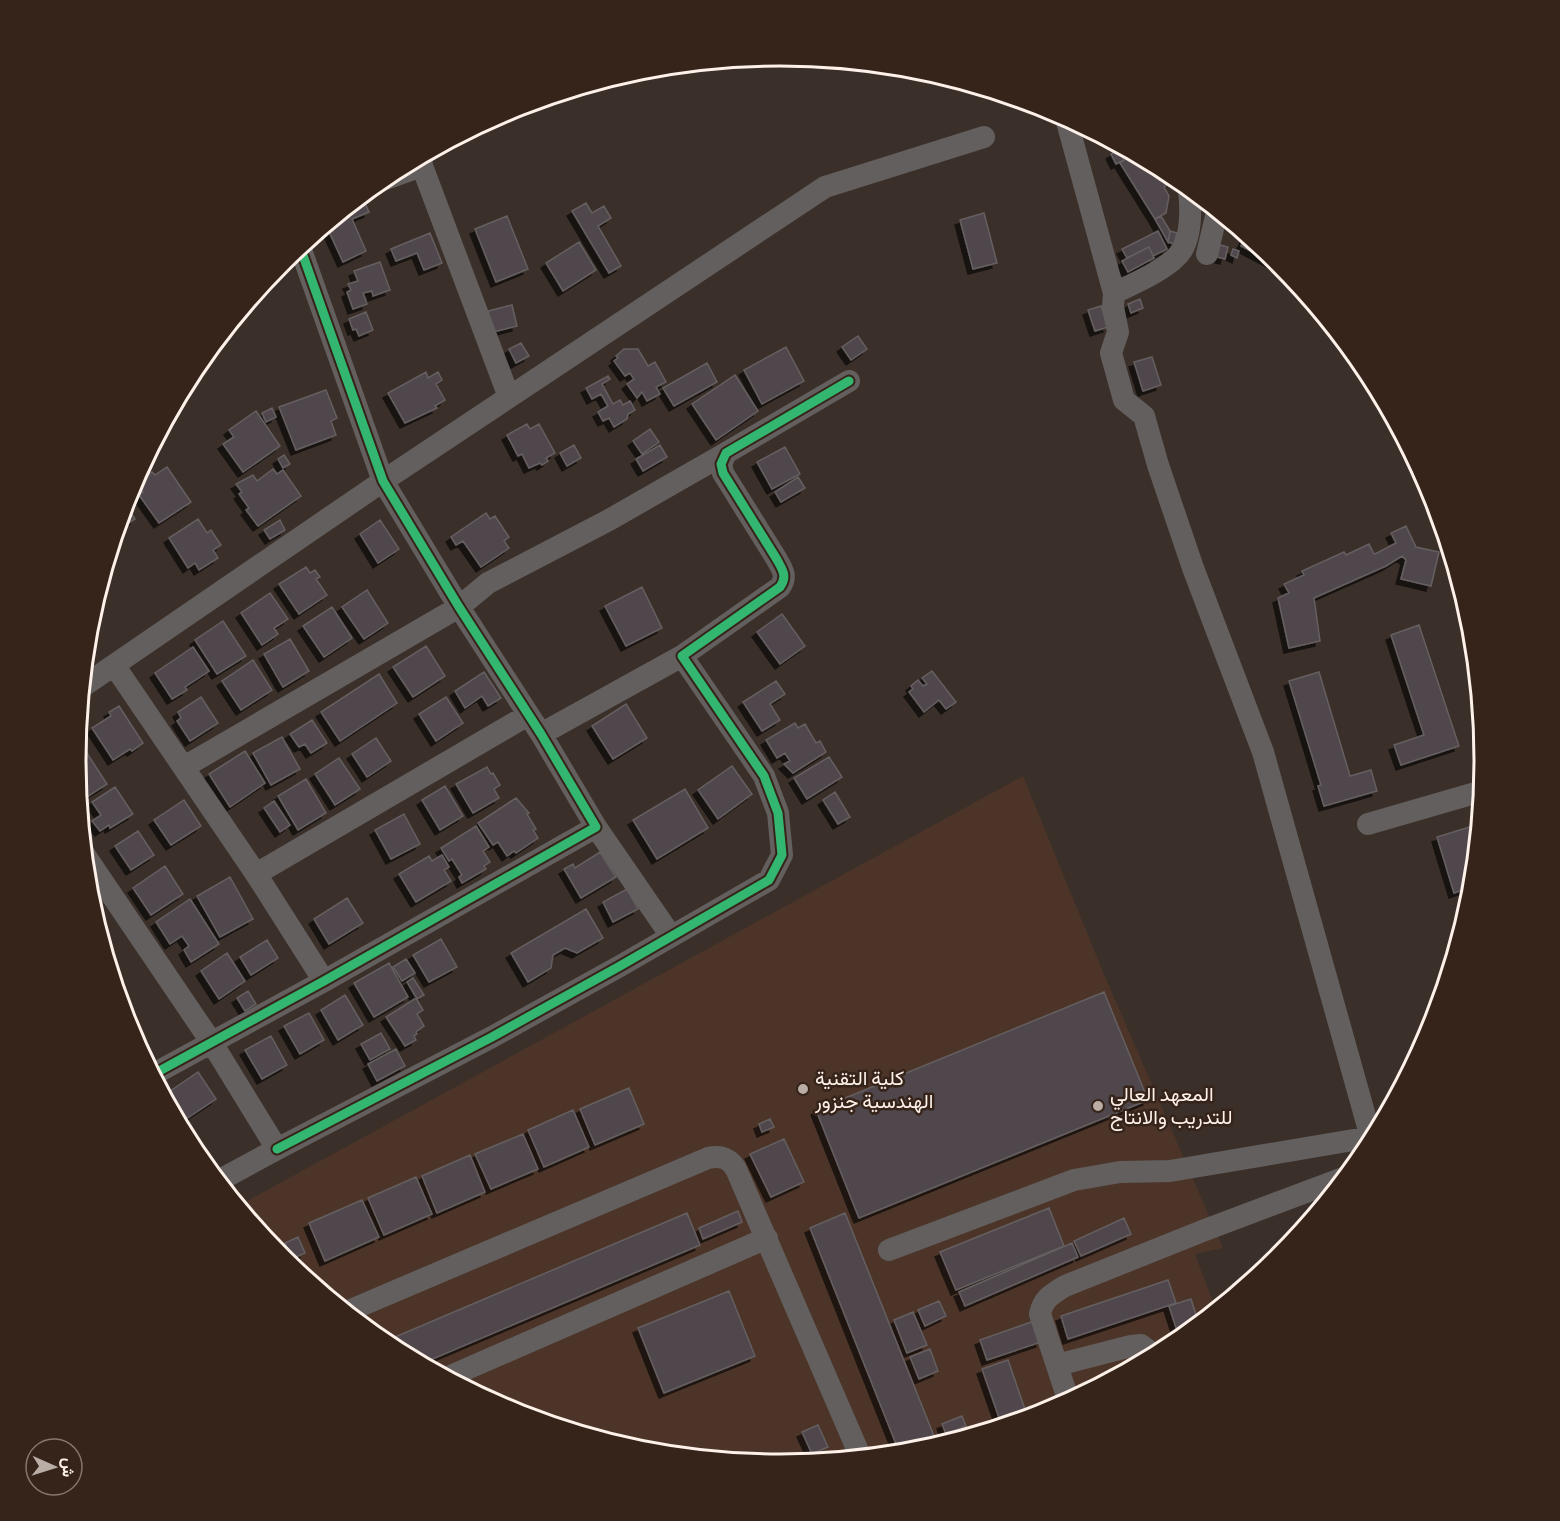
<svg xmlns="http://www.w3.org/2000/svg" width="1560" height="1521" font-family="Manrope,Vazirmatn,sans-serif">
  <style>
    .built { fill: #4c3528 }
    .building { fill: #4f474c; stroke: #655f61; stroke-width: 1.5; filter: url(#shadow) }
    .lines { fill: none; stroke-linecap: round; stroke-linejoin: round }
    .minor { stroke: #635f5e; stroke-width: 22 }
    .cycleway-casing { stroke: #36241a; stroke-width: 13 }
    .cycleway { stroke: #33b770; stroke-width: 9 }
    .poi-dot { fill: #b9ada6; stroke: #36241a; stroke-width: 2 }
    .labels { text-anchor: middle; stroke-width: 5; stroke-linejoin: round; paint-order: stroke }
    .poi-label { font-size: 20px; fill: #fdf1ea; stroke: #36241a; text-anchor: start }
    .rim { fill: none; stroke: #fdf1ea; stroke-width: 3 }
  </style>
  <defs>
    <filter id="shadow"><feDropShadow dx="-5" dy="5" stdDeviation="0" flood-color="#0009"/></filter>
  </defs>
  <rect width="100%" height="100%" fill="#3a2f29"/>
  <path class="built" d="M1023,776l80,196 120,276 -28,6 21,56 -45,37 -122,65 -132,40 -137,13 -138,-13 -132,-40 -122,-66 -107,-87 -43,-53z"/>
  <path class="building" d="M1118,150l6,10 -8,4 -5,-10z
    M1130,156l9,1 8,5 6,9 3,-2 4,6 -3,2 2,3 3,-2 4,7 -2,2 5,9 -3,17 -11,6 -35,-56z
    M363,199l6,13 -17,7 14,32 -23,11 -17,-37 18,-9 -1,-4 9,-8z
    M586,203l6,10 12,-7 7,12 -13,8 23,40 -12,7 -37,-62z
    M984,213l13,50 -24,6 -13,-49z
    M507,216l21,53 -32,13 -21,-53z
    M1161,216l9,15 -2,11 -13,-23z
    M1158,231l9,18 -14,7 -4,-9 -22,11 -5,-9z
    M1170,231l7,2 -3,11 -6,-2z
    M430,233l12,30 -18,7 -7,-17 -21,8 -5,-12z
    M1246,236l33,26 4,6 -42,-22z
    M579,242l17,28 -33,21 -17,-28z
    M1220,245l8,2 -3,12 -8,-2z
    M1149,247l5,11 -26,14 -6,-11z
    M1233,249l6,2 -2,7 -6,-3z
    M380,262l10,28 -17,6 -1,-5 -9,2 4,11 -14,5 -6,-17 4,-2 -3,-6 10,-3 -4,-10z
    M1140,299l3,9 -12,5 -3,-9z
    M512,305l5,21 -24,6 -5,-21z
    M1101,306l7,21 -13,4 -7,-21z
    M366,312l7,18 -14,6 -3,-7 -3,1 -4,-11z
    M858,336l9,13 -16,11 -9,-13z
    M521,343l8,13 -13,7 -7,-14z
    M786,347l18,34 -42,23 -18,-34z
    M624,349h14l10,17 7,-4 11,20 -10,5 4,7 -13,7 -5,-9 -5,6 -10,-14 7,-5 -4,-6 -5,3 -11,-15 4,-3 -2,-2z
    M1152,357l9,28 -18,6 -9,-29z
    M707,363l10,19 -43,24 -11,-18z
    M426,372l2,6 10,-6 4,8 -6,4 9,16 -10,6 2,2 -32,15 -17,-30z
    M735,375l23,36 -42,29 -24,-36z
    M608,376l2,3 -8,5 11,20 7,-4 3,5 7,-4 5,9 -7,4 -1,5 -13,8 -5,-9 -6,3 -5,-9 10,-6 -7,-12 -9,5 -6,-11z
    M326,390l11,28 -6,3 5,14 -40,15 -17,-43z
    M272,408l4,9 -10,5 -4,-9z
    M256,411l24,35 -37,26 -20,-28 11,-7 -5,-7z
    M527,424l3,5 9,-5 16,29 -9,5 2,3 -6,4 -2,-2 -11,5 -7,-14 -4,2 -11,-21z
    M650,429l9,13 -17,12 -9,-13z
    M574,445l7,13 -14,8 -7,-13z
    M660,445l7,12 -24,14 -7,-12z
    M785,447l15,27 -28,15 -15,-27z
    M284,455l6,9 -7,4 -5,-9z
    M167,467l24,35 -32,21 -20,-28 4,-3 -7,-9 16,-11 3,3z
    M273,469l4,5 6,-4 18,26 -43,30 -12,-16 3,-2 -10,-14 3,-2 -6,-8 17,-9 4,6z
    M798,477l7,11 -24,14 -6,-10z
    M125,503l10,16 -19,12z
    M486,513l4,6 5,-3 14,21 -5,4 5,7 -28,19 -18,-26 -7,4 -5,-8z
    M198,519l9,14 4,-3 10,15 -8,5 5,8 -19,12 -4,-7 -7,5 -19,-30z
    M280,520l5,10 -15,9 -6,-9z
    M380,520l19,29 -21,14 -18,-29z
    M1406,526l10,21 23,5 -8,34 -30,-7 5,-19 -4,-4 -16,10 -72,32 6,43 -31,7 -11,-50 11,-5 -5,-9 20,-9 -2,-4 42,-19 2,3 23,-11 5,10 3,-1 19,-10 -5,-10z
    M306,567l4,6 5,-3 5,7 -4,2 11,16 -28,19 -20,-30z
    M642,587l20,41 -36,18 -21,-40z
    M367,590l21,33 -24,16 -22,-32z
    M270,593l18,26 -14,9 4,6 -16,11 -21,-32z
    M332,607l20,31 -28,19 -21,-31z
    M782,614l23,32 -25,18 -23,-32z
    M223,621l23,35 -29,18 -22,-34z
    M1419,625l40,121 -58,19 -7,-20 30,-10 -33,-100z
    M290,639l19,32 -26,16 -19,-33z
    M426,646l19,30 -32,21 -20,-30z
    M193,647l16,24 -24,16 2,3 -15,9 -17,-26z
    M253,660l19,30 -31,20 -19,-29z
    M932,671l24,31 -10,7 -7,-9 -15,12 -15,-20 4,-3 -2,-3 7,-6 5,6 4,-2 -5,-6z
    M484,672l17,26 -13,8 -6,-10 -17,12 -10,-17z
    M1319,672l31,104 21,-6 6,21 -53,15 -6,-20 3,-1 -32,-104z
    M379,674l18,29 -57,38 -19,-29z
    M776,681l9,13 -15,10 10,16 -18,11 -19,-29z
    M201,697l17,26 -28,18 -13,-20 4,-3 -3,-6z
    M446,697l17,26 -27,18 -17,-27z
    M626,704l21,34 -34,21 -21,-33z
    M119,706l24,37 -11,8 -2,-2 -17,11 -21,-32 19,-12 -2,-4z
    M312,720l15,23 -16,10 -6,-9 -6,3 -9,-13z
    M795,723l3,5 7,-4 11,19 4,-2 6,11 -33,21 -9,-9 6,-3 -5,-8 -8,5 -11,-18z
    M282,737l18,32 -29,16 -18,-32z
    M77,738l30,46 -28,18 -4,-42z
    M376,738l15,23 -24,16 -15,-23z
    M245,751l20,32 -35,24 -21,-33z
    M829,757l13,20 -35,22 -13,-21z
    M339,758l21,31 -25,16 -20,-31z
    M732,766l20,28 -34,25 -20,-29z
    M487,767l4,7 2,-1 7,12 -6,4 5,9 -26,15 -17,-29z
    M306,779l20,34 -28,17 -20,-34z
    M445,786l18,30 -23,14 -18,-30z
    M115,787l18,27 -23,14 -1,-3 -9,6 -8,-10 9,-6 -9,-13z
    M685,789l23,39 -51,31 -24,-39z
    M835,792l15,25 -12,7 -15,-24z
    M516,798l13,15 -2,1 9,15 -3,1 5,8 -22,15 -2,-2 -7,5 -9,-14 -5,3 -15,-22z
    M184,800l17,26 -30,19 -17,-25z
    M274,801l16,24 -10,7 -16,-24z
    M404,814l16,30 -29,15 -16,-29z
    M1479,824l-7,63 -18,6 -17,-56z
    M476,826l13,21 -6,4 7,11 -6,4 2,3 -24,14 -3,-6 3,-2 -10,-16 -3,2 -8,-13z
    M138,831l16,24 -23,15 -16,-24z
    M600,852l16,25 -35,21 -17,-29 9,-5 2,4z
    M442,855l7,12 -5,3 7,11 -35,21 -17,-28 30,-18 3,5z
    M165,866l18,28 -32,21 -18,-27z
    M230,877l23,42 -33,18 -23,-41z
    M627,889l11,20 -25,13 -10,-20z
    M347,898l16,25 -34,21 -15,-25z
    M190,899l29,45 -28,18 -7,-12 5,-4 -7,-10 -12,8 -14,-22z
    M586,909l17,29 -26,15 -12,-5 -12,7 -2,13 -23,14 -17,-29z
    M441,939l16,28 -28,15 -16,-27z
    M267,940l11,18 -27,17 -11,-18z
    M227,953l18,28 -26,18 -18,-28z
    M406,959l9,14 -13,8 -9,-14z
    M389,963l19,34 -34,20 -20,-34z
    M413,978l11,17 -7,4 -10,-17z
    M248,991l8,13 -11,7 -8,-13z
    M1104,992l44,108 -289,118 -43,-108z
    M345,995l18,30 -25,15 -17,-30z
    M416,998l7,12 -6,4 7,12 -8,6 1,2 -3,2 2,4 -11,6 -19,-29z
    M309,1013l15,27 -24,14 -16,-28z
    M381,1033l9,16 -20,11 -9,-16z
    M271,1036l16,29 -25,14 -17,-29z
    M396,1049l9,17 -28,15 -9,-17z
    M198,1072l18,27 -33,22 -17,-27z
    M629,1088l15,36 -49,21 -15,-36z
    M573,1110l16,37 -45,20 -16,-37z
    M770,1119l4,8 -12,5 -3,-8z
    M523,1134l15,35 -47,20 -16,-35z
    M784,1139l20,43 -33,15 -21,-43z
    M470,1155l15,37 -48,21 -15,-37z
    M416,1177l16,37 -48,21 -16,-37z
    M362,1200l17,37 -54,24 -16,-38z
    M1049,1208l15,38 -108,44 -16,-38z
    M738,1211l4,11 -39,17 -4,-11z
    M687,1213l13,32 -279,119 -38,-22z
    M845,1213l93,233 -21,6 -17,2 -90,-226z
    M1124,1218l7,16 -50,22 -7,-15z
    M298,1237l7,16 -13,6 -7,-16z
    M1072,1243l6,14 -113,49 -6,-14z
    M1168,1280l8,23 -108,36 -7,-23z
    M729,1291l26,65 -91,37 -26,-65z
    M1191,1299l8,25 -19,16 -11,-34z
    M939,1301l7,15 -21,10 -7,-16z
    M913,1312l14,33 -20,8 -13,-33z
    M1034,1321l7,21 -54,18 -7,-20z
    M930,1349l8,22 -19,8 -9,-22z
    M1008,1360l20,58 -26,8 -20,-57z
    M962,1416l4,10 -20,8 -4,-10z
    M818,1425l10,22 -16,7 -10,-22z
    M680,1446l4,9h-14l-1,-4z"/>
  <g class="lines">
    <path class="minor" d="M1066,118l48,175
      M422,166l87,231
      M380,181l42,-15 -1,-9
      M1189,189c2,19 3,44 -7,61 -11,18 -49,34 -68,43l-1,14 5,25 -7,21 13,47 20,16 14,49 35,103 70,184 109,389
      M1207,254l10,-42
      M114,665l142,209 68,107
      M82,687l301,-206 442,-294 159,-50
      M541,734l141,-78
      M184,767l275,-160 29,-24 121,-63 117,-67
      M1368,824l114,-33
      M596,827l75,109
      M84,854l128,189 65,106 -59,32
      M256,874l272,-159
      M152,1075l172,-94 272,-154 -55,-93 -82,-127 -76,-126 -83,-234
      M277,1149l215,-112 128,-71 149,-86 13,-25 -4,-42 -14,-37 -82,-120 98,-69c8,-11 2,-18 -4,-29l-53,-85 -2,-9 5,-11 123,-72
      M889,1250l185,-70 46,-8 50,-1 201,-34
      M346,1312l362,-154c13,-3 21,0 28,11l125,289
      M1057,1365l74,-19 10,-1 8,6 2,7
      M446,1378l321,-140
      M1069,1402l-29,-88c3,-15 12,-20 25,-28l140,-56 141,-53"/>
    <defs>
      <path id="cycleway" d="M152,1075l172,-94 272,-154 -55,-93 -82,-127 -76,-126 -83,-234
        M277,1149l215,-112 128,-71 149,-86 13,-25 -4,-42 -14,-37 -82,-120 98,-69c8,-11 2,-18 -4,-29l-53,-85 -2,-9 5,-11 123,-72"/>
    </defs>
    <use href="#cycleway" class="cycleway-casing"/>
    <use href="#cycleway" class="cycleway"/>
  </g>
  <g class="poi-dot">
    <circle cx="803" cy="1089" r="6"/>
    <circle cx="1098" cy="1106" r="6"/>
  </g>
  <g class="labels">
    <g class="poi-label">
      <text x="815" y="1085">كلية التقنية<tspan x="815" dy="23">الهندسية جنزور</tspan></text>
      <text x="1110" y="1101">المعهد العالي<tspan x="1110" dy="23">للتدريب والانتاج</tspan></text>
    </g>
  </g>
  <path d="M0 0H1560V1521H0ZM86 760a694 694 0 1 1 1388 0a694 694 0 1 1-1388 0Z" fill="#36241a" fill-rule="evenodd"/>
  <path class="rim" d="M86 760a694 694 0 1 1 1388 0a694 694 0 1 1-1388 0Z"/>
  <g transform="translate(54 1467) rotate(93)"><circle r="28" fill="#36241a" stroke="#86766d" stroke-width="1.5"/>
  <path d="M0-4.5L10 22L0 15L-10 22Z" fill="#b9ada6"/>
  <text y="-9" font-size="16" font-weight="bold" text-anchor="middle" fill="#fdf1ea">ش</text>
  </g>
</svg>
